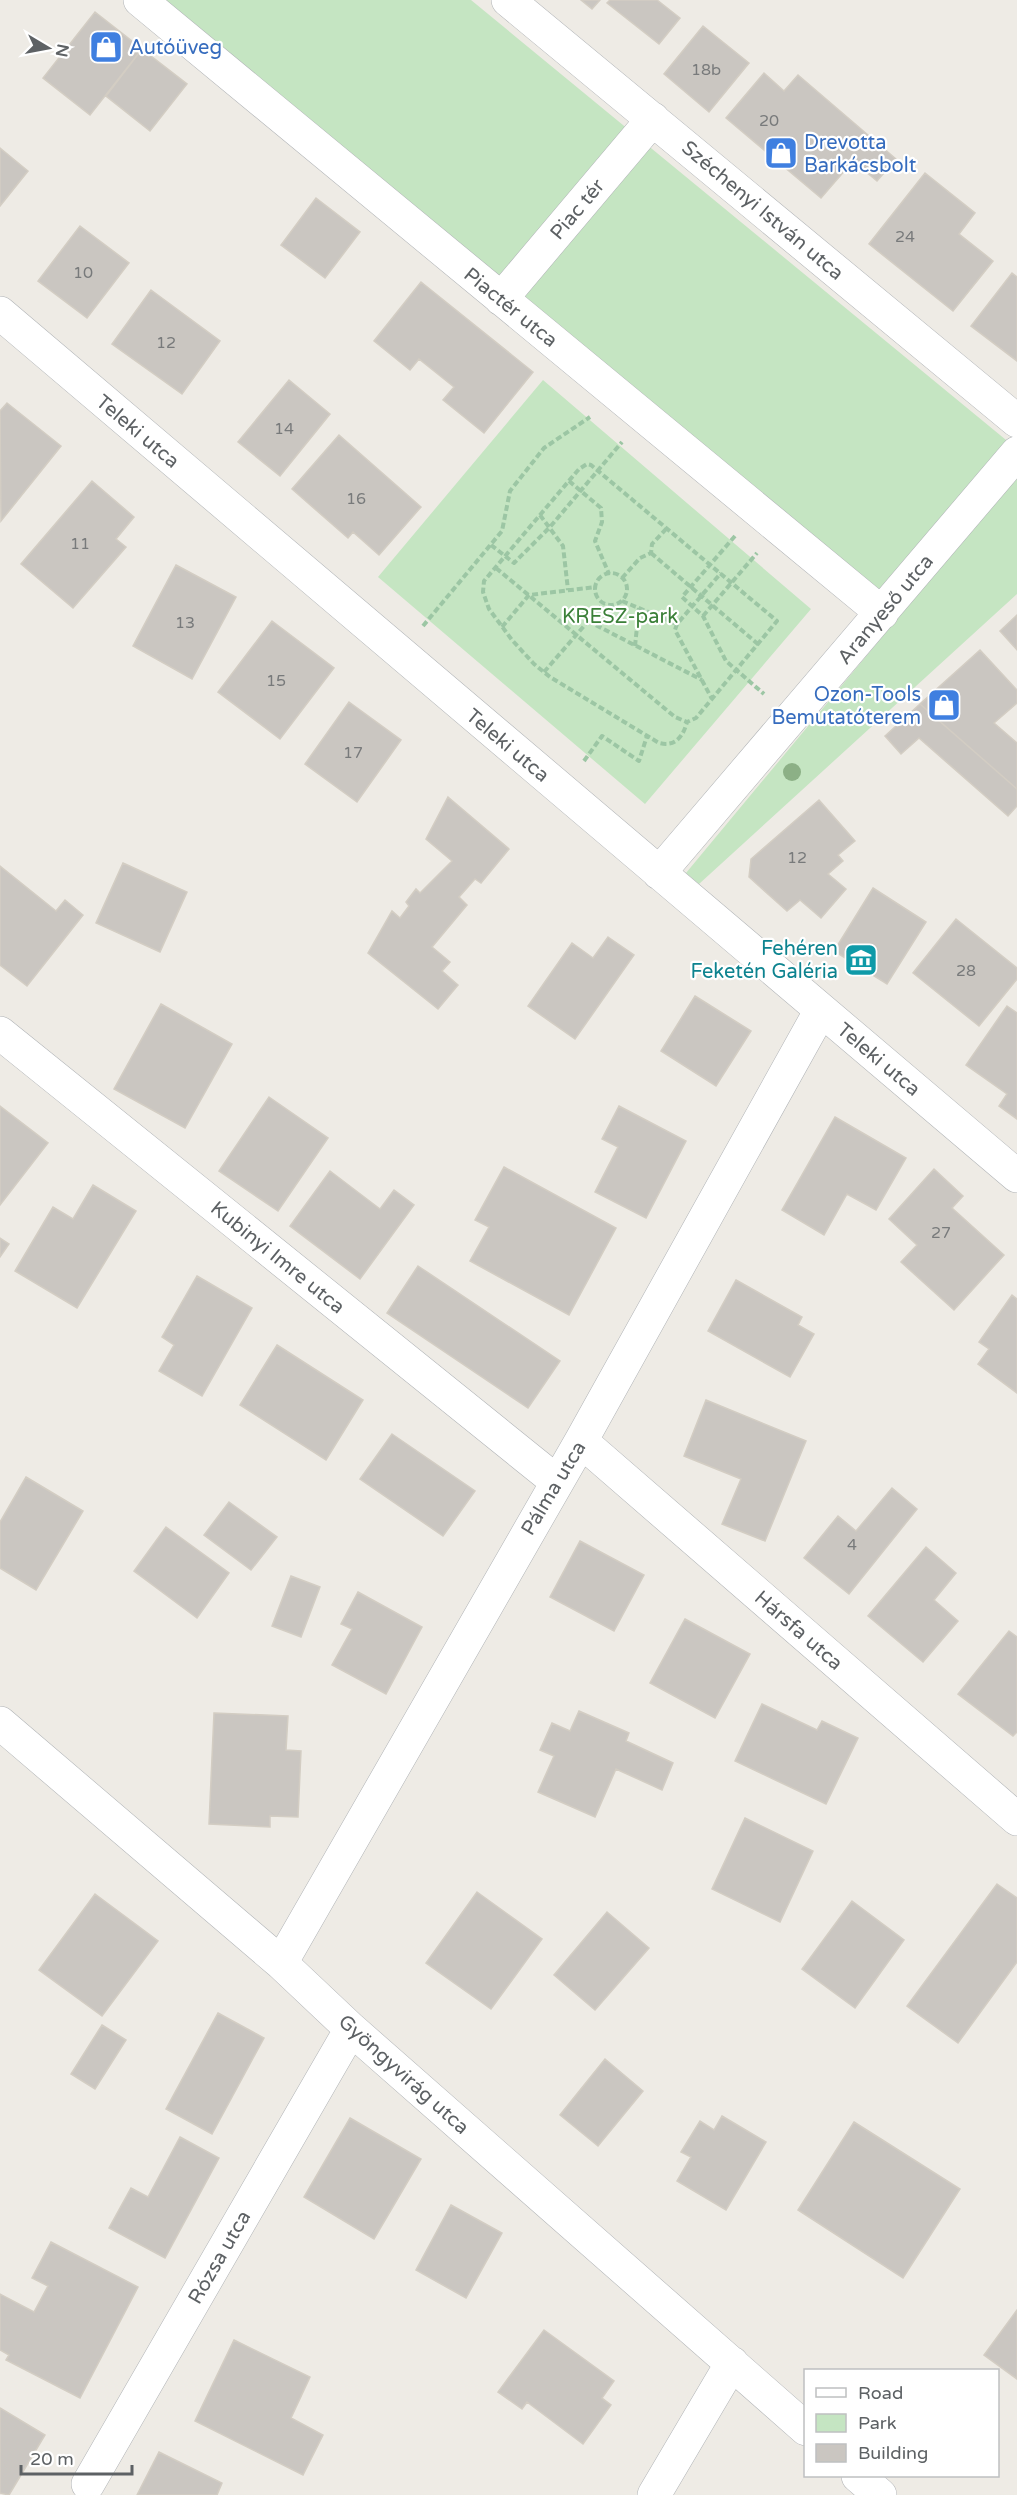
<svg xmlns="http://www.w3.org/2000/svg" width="1017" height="2495" font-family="'Varela Round',sans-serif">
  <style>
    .green { fill: #c5e5c2 }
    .building { fill: #cac6c1; stroke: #d3cdc3; stroke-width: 1.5 }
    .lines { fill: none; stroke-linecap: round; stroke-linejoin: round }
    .minor-casing { stroke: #b0b3b6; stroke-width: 34 }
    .path { stroke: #9cc6a4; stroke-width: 4; stroke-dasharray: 6 3; stroke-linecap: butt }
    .minor { stroke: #fff; stroke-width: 33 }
    .tree { fill: #8cb086 }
    .labels { text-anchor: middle; stroke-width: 4.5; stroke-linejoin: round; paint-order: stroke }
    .number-label { font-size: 16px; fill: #787a7b }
    .shop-label { font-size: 20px; fill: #366cbe; stroke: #fff; text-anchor: start }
    .street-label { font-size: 20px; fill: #5d6164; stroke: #fff }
    .park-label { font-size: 20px; fill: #3b8038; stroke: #fff }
    .culture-label { font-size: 20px; fill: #0d838f; stroke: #fff; text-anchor: end }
  </style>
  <rect width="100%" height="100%" fill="#eeebe5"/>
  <path class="green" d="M162,0h309l546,449v145l-318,290 -13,-11 216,-260z
    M543,380l268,229 -166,195 -267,-227z"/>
  <path class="building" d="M581,0h19l-8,9z
    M610,0h47l23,18 -21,26 -52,-41z
    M95,12l47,37 -52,66 -47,-37z
    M703,26l46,37 -40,49 -45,-38z
    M142,49l45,35 -37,47 -44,-35z
    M764,73l20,18 14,-16 98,84 -19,22 -24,-20 -32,37 -95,-80z
    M0,148l28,23 -28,35z
    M925,173l50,40 -16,21 34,27 -40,50 -84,-67z
    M316,198l44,34 -35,46 -44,-33z
    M80,226l49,37 -42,55 -49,-37z
    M1012,273l5,4v84l-46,-35z
    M421,282l112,90 -49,61 -41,-33 11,-13 -35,-28 -9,11 -36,-29z
    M151,290l69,51 -38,53 -70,-50z
    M289,380l41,34 -50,62 -42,-34z
    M7,403l54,43 -60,75 -1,-110z
    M339,435l82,72 -42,48 -26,-23 -5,6 -56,-49z
    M92,481l42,36 -18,22 10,8 -53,61 -52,-44z
    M176,565l60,32 -44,82 -59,-33z
    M1017,615v35l-17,-19z
    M272,621l62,47 -54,71 -62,-47z
    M980,650l37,40v13l-23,20 23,20v46l-97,-85z
    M349,702l52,38 -44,62 -52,-38z
    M920,704l97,85v17l-9,10 -89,-78 -18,16 -16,-18z
    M448,797l61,52 -28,34 -6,-4 -16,18 8,8 -35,42 18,15 -8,9 16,14 -20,24 -70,-56 24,-42 8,7 9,-12 -3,-4 10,-13 4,4 32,-32 -26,-22z
    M819,800l36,41 -17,14 5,6 -15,13 18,15 -25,29 -21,-18 -13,11 -38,-34 2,-18z
    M123,863l64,29 -27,60 -64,-29z
    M0,866l56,45 9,-11 18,15 -56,71 -27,-21z
    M873,888l53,34 -39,62 -53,-33z
    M956,919l61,49v11l-38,47 -66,-53z
    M608,937l26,18 -59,84 -47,-33 44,-63 21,15z
    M695,996l56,35 -35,55 -55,-35z
    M161,1004l71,40 -47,84 -71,-39z
    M1007,1006l10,7v106l-18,-13 8,-12 -41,-29z
    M269,1097l59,41 -50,73 -59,-40z
    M0,1106l48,37 -48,62z
    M619,1106l67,35 -40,77 -51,-26 23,-45 -16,-8z
    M835,1117l71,41 -30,52 -29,-16 -23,41 -42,-25z
    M504,1167l112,61 -47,87 -99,-54 19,-34 -14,-7z
    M934,1169l29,27 -11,12 52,47 -50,55 -53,-48 16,-17 -28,-26z
    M330,1171l50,38 14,-19 20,15 -54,74 -70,-53z
    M93,1185l43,26 -59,97 -62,-37 38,-64 20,12z
    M0,1238l9,6 -9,13z
    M418,1266l142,95 -32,47 -141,-95z
    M197,1276l55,32 -50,88 -43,-25 15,-26 -12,-8z
    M736,1280l66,37 -4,8 16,9 -24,43 -82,-46z
    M1012,1295l5,4v94l-39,-29 11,-15 -10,-7z
    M277,1345l86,55 -37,60 -86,-55z
    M706,1400l100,41 -41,100 -43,-17 19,-45 -57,-23z
    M392,1434l83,57 -32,45 -83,-57z
    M26,1477l57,34 -47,79 -36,-22v-46z
    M892,1488l25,21 -68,85 -45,-36 34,-42 18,15z
    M229,1502l48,35 -26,33 -47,-35z
    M166,1527l63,46 -32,45 -63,-47z
    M580,1541l64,34 -30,56 -64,-34z
    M926,1547l30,26 -22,27 24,21 -35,41 -55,-46z
    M291,1576l29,11 -19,50 -29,-11z
    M358,1592l64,35 -36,67 -54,-29 20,-36 -11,-5z
    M685,1619l65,35 -35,64 -65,-35z
    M1009,1631l8,6v95l-4,4 -55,-42z
    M762,1704l55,26 5,-9 36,17 -32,66 -91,-43z
    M579,1711l50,22 -3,8 47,22 -11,27 -46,-21 -21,48 -57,-25 16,-36 -14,-6 12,-27 18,8z
    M214,1713l74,3 -2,34 15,1 -3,66 -28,-1v11l-61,-3z
    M745,1818l68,33 -33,71 -68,-33z
    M997,1884l20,14v64l-59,81 -51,-37z
    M477,1892l65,47 -51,70 -65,-46z
    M95,1894l63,47 -56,75 -63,-46z
    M852,1901l52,39 -49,68 -53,-39z
    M607,1912l42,36 -54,62 -41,-35z
    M218,2013l46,25 -52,96 -46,-25z
    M102,2025l24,15 -31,49 -24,-15z
    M605,2059l38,32 -45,55 -38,-31z
    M722,2116l44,26 -40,68 -49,-29 14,-24 -10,-5 19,-31 14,9z
    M350,2118l71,41 -47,80 -70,-42z
    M854,2122l106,67 -57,89 -105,-68z
    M180,2137l39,21 -54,100 -56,-30 22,-40 17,9z
    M451,2205l51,28 -36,65 -50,-28z
    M51,2242l87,45 -58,111 -74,-38 3,-5 -9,-5v-56l34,18 14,-26 -16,-8z
    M1017,2310v69l-33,-24z
    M544,2330l70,51 -12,17 9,7 -28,39 -56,-42 -5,7 -24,-17z
    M234,2340l76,37 -19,41 32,17 -20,40 -108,-54z
    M0,2408l45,27 -36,60 -9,-2z
    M159,2452l63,31 -5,12h-80z"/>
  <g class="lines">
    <defs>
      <path id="minor" d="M140,0l742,613
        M508,0l509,421
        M501,299l152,-180
        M0,313l1017,863
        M659,873l358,-420
        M0,1033l556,448
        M581,1441l436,378
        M0,1723l281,240 70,66 455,400
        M281,1963l300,-522 240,-431
        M858,2476l22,19
        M88,2484l263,-455
        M654,2495l78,-132"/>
    </defs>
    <use href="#minor" class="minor-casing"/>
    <path class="path" d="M569,481l32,27 1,14 -7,19 14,33
      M540,515l23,31 5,44
      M735,536l-53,61 21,19 23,45 38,33
      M491,545l23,18 36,-36 72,-85
      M651,553l108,92
      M496,568l179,149 12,5 9,-4 81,-97 -186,-156 -4,-1 -8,5 -95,112 -1,11 6,17 23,31 22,24 16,13 109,66c16,4 24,-6 28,-21
      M595 589a16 16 0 1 1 32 0a16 16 0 1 1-32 0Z
      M622,578l18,-20 11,-5 1,-9 15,-16
      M622,601l55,23 44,-51
      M703,616l54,-63
      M588,621l114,59
      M677,624l-2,6 37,69
      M423,626l79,-95 8,-40 34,-43 46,-31
      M502,627l27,-32 67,-8
      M635,646l4,-38
      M544,672l60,-69
      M584,761l18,-25 37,25 8,-25"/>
    <use href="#minor" class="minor"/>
  </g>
  <circle class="tree" cx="792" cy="772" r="9"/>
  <defs>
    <symbol id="shop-square" viewBox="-11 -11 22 22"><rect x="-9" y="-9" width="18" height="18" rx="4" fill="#3f7fe0" stroke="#fff"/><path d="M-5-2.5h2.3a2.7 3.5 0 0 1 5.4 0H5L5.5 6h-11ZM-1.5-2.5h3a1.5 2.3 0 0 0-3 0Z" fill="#fff"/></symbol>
    <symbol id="museum-square" viewBox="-11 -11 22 22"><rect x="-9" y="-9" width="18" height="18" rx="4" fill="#0f9aa8" stroke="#fff"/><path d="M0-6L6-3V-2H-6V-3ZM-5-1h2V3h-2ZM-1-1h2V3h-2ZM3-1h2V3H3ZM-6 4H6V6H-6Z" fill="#fff"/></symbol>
  </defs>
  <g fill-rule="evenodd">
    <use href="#shop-square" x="87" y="28" width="38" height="38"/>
    <use href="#shop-square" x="762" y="134" width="38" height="38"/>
    <use href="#shop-square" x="925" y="686" width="38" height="38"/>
    <use href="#museum-square" x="842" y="941" width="38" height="38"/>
  </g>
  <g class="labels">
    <g class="number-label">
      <text x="706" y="75">18b</text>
      <text x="769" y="126">20</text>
      <text x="905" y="242">24</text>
      <text x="83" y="278">10</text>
      <text x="166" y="348">12</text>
      <text x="284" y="434">14</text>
      <text x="356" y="504">16</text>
      <text x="80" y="549">11</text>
      <text x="185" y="628">13</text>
      <text x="276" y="686">15</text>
      <text x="353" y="758">17</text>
      <text x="797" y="863">12</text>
      <text x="966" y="976">28</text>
      <text x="941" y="1238">27</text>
      <text x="852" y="1550">4</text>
    </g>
    <g class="shop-label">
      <text x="129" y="54">Autóüveg</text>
      <text x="804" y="149">Drevotta<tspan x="804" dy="23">Barkácsbolt</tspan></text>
      <text x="921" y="701" text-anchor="end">Ozon-Tools<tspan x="921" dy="23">Bemutatóterem</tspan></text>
    </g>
    <g class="street-label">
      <text transform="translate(577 209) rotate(-50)" y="7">Piac tér</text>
      <text transform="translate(763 210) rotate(40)" y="7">Széchenyi István utca</text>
      <text transform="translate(511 307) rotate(39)" y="7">Piactér utca</text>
      <text transform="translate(138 431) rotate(40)" y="7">Teleki utca</text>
      <text transform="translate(885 609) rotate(-50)" y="7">Aranyeső utca</text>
      <text transform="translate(508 745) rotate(40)" y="7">Teleki utca</text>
      <text transform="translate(879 1059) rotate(40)" y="7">Teleki utca</text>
      <text transform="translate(278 1257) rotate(39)" y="7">Kubinyi Imre utca</text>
      <text transform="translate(553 1488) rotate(-59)" y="7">Pálma utca</text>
      <text transform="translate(799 1630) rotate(41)" y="7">Hársfa utca</text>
      <text transform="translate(404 2074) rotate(42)" y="7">Gyöngyvirág utca</text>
      <text transform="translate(219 2257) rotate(-60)" y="7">Rózsa utca</text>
    </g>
    <g class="park-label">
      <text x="620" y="623">KRESZ-park</text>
    </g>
    <g class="culture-label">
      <text x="838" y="955">Fehéren<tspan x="838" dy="23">Feketén Galéria</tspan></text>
    </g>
  </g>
  <rect x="804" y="2369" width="195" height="108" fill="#ffffff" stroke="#bec0c1" stroke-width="1.5"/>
  <rect x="816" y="2388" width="30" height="9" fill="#ffffff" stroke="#bec0c1" stroke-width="1.5"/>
  <text x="858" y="2399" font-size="18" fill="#5d6164">Road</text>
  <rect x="816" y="2414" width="30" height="18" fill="#c5e5c2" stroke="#bec0c1" stroke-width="1.5"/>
  <text x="858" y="2429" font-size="18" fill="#5d6164">Park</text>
  <rect x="816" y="2444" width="30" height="18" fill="#cac6c1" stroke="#bec0c1" stroke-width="1.5"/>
  <text x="858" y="2459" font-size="18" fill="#5d6164">Building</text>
  <g transform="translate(48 48) rotate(100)" stroke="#ffffff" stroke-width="4.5" paint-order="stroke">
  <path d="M0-4.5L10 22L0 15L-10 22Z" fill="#5d6164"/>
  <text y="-9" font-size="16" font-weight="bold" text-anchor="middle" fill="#5d6164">N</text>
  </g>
  <path d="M21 2465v9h111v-9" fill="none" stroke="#5d6164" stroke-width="3"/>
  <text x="30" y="2465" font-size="18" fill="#5d6164" stroke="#ffffff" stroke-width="4.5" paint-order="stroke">20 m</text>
</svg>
